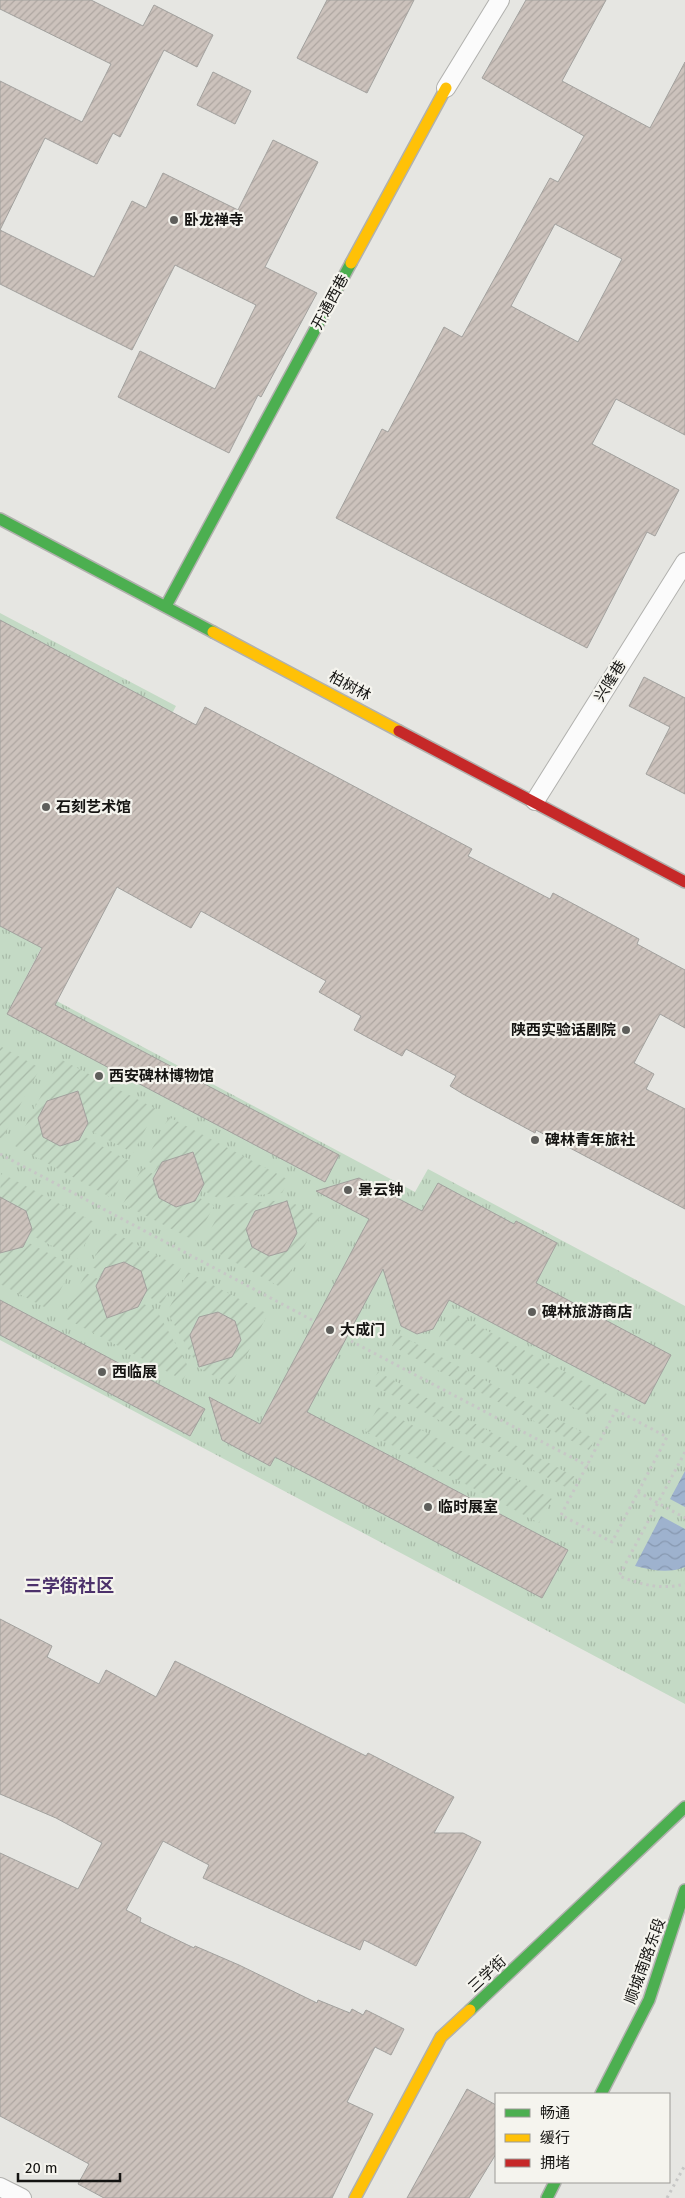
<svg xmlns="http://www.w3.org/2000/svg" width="685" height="2198" font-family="'Fira Sans','Noto Sans SC',sans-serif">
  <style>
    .park { fill: url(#park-tufts) }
    .garden { fill: url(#garden-furrows); fill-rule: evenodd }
    .water { fill: url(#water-waves) }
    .building { fill: url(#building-hatch); stroke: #a2a19e; fill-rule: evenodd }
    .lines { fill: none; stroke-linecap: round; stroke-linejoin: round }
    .lane-casing { stroke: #b1b1ae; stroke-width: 20 }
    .fast-casing { stroke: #b1b1ae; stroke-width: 14 }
    .slow-casing { stroke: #b1b1ae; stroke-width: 14 }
    .jam-casing { stroke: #b1b1ae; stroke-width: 14 }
    .path { stroke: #c7c7c6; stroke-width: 3; stroke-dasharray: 2.5 4; stroke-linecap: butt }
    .lane { stroke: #fbfbfb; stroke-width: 18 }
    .fast { stroke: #4caf50; stroke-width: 11 }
    .slow { stroke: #ffc107; stroke-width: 11 }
    .jam { stroke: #c62828; stroke-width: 11 }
    .poi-dot { fill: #5e5e5b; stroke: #f5f4ee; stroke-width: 2 }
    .labels { text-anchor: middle; stroke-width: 4.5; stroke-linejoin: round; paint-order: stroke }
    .poi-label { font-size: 15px; font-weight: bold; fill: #151412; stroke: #f5f4ee; text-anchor: start }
    .street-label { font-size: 15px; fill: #151412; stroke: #f5f4ee }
    .quarter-label { font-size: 18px; font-weight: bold; fill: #4c316b; stroke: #f5f4ee }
  </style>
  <defs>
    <pattern id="park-tufts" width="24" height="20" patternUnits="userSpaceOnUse" patternTransform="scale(1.25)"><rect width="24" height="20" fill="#c4dac5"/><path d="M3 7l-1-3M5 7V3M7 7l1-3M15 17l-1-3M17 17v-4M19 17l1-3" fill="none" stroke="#a8baa8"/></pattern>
    <pattern id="garden-furrows" width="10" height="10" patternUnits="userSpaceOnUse" patternTransform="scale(1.25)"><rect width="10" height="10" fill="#c4dac5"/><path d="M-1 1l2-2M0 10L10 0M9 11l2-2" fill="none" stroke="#a8baa8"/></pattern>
    <pattern id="water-waves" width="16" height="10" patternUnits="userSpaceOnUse" patternTransform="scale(1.25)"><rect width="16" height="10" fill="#9eb2ce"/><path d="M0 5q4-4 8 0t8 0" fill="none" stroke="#8798b0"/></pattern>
    <pattern id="building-hatch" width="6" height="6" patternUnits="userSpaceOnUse" patternTransform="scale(1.25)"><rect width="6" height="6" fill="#ccc2bc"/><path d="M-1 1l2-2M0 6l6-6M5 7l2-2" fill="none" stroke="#aea6a1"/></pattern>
  </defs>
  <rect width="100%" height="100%" fill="#e6e6e2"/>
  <path class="park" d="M0,613l176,93 -101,191 -6,-2 -46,88 392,209 13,-23 257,137v398l-685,-364z"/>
  <path class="garden" d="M0,1046l40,22 -38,71 -2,-1z
    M60,1059l96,50 -23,44 -44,-23 -4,7 44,24 -19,36 -95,-51zM65,1095l17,9 6,19 -9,17 -19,6 -17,-9 -5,-19 9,-17z
    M169,1117l120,63 -7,13 -64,5 -16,-8 -4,7 16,9 -19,35 -72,-37 19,-36 11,6 4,-7 -11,-7zM180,1156l18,9 6,19 -9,17 -19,6 -17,-9 -6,-19 9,-17z
    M1,1173l95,50 -19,36 -44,-23 -4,7 44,23 -23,44 -50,-26v-34l4,2 19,-5 9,-18 -6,-18 -17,-10 -9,3z
    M287,1200l33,17 -38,71 -79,-43 20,-40zM274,1205l17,9 6,19 -10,18 -18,5 -17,-9 -6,-18 9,-18z
    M109,1230l72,38 -19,36 -15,-8 -5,7 15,8 32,57 -6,12 -120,-63 23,-44 12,6 4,-7 -12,-6zM124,1262l17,9 6,19 -9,17 -18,6 -18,-9 -6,-18 9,-18z
    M188,1272l80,42 -37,71 -32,-17 -32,-56zM218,1312l17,9 -40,33 -5,-19 9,-18z
    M452,1312l155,82 -13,24 -155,-81z
    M398,1334l197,105 -6,11 -197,-104z
    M378,1372l197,105 -6,12 -198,-105z
    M378,1407l174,92 -13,24 -174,-92z"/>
  <path class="water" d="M685,1471v36l-15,-8z
    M661,1516l24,13v38c-17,7 -33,3 -50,-1z"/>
  <path class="building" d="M0,0h91l52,26 11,-21 59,30 -16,32 -33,-17 -44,87 -7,-4 -16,31 -52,-26 -45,92v-149l82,41 29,-58 -111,-55z
    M327,0h87l-47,93 -70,-35z
    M526,0h80l-44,81 88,47 35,-66v373l-69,-36 -24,45 87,46 -24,46 -8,-4 -60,116 -251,-130 46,-89 6,3 56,-105 18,10 88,-159 8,4 26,-46 -102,-58zM555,224l67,35 -44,83 -67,-36z
    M213,72l38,19 -16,33 -38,-19z
    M273,140l45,22 -53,105 52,26 -56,104 -3,-2 -29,58 -111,-56 22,-46 75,38 41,-84 -81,-40 -43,85 -132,-66v-54l94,47 38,-76 14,7 17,-35 75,37z
    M0,620l196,105 9,-18 267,142 -4,7 82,43 3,-6 86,46 -2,5 48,26v58l-25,-14 -26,49 20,11 -8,15 39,20v100l-149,-79 -1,3 -72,-39 -13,-8 6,-10 -50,-27 -4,7 -48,-26 7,-14 -42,-24 7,-11 -125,-70 -10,17 -74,-41 -62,118 284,150 -14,27 -318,-168 35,-66 -42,-22z
    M644,677l41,21v96l-39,-20 24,-47 -41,-21z
    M78,1091l10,32 -9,17 -19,6 -17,-9 -5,-19 9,-17z
    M193,1152l11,32 -9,17 -19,6 -17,-9 -6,-19 9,-17z
    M359,1178l63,33 16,-28 76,41 2,-3 41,22 -21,40 135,72 -26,49 -196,-104 -16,29 -16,5 -16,-8 -18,-57 -76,143 261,138 -26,48 -267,-141 -5,9 -48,-26 -13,-43 51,27 109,-205 -53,-28z
    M0,1197l26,14 6,18 -9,18 -23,6z
    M287,1201l10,32 -10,18 -18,5 -17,-9 -6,-18 9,-18z
    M124,1262l17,9 6,19 -9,17 -31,11 -11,-32 9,-18z
    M0,1300l205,109 -15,27 -190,-101z
    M218,1312l17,9 6,19 -9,17 -33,10 -9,-32 9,-18z
    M0,1619l52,27 -5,11 52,27 7,-14 50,27 19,-36 191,95 2,-3 86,44 -20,36h29l18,9 -65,124 -52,-26 -4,10 -157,-72 6,-13 -46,-24 -37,69 15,8 -1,4 54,26 1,-2 44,19 78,38 1,-3 32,13 2,-4 11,6 3,-5 38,19 -13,26 -16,-8 -28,55 26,12 -41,84h-228l-26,-14 11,-20 -89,-48v-263l78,36 24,-46 -46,-25 -56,-24z
    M467,2089l29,16v49l-27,44h-62z"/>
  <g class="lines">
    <defs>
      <path id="lane" d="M446,88l54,-88
        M535,801l150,-239
        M0,2187l22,11"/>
      <path id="fast" d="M0,519l213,113
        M166,606l185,-343
        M470,2010l215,-203
        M601,2094l48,-94 36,-110
        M547,2198l8,-16"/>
      <path id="slow" d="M351,263l95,-175
        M213,632l186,99
        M355,2198l86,-161 29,-27"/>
      <path id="jam" d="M399,731l286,151"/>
    </defs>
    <use href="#lane" class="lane-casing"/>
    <use href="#fast" class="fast-casing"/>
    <use href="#slow" class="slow-casing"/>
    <use href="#jam" class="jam-casing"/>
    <path class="path" d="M0,1154l312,166
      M351,1341l237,125
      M616,1410l51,27 -55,105 -51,-27z
      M685,1452l-66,124c23,9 42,14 66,8
      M638,1492l47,26
      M667,2198l18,-33"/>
    <use href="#lane" class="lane"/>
    <use href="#fast" class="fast"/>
    <use href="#slow" class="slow"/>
    <use href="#jam" class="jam"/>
  </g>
  <g class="poi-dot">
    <circle cx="174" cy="220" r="5"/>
    <circle cx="46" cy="807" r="5"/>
    <circle cx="626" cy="1030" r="5"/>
    <circle cx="99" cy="1076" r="5"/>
    <circle cx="535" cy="1140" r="5"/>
    <circle cx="348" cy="1190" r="5"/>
    <circle cx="532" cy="1312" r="5"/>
    <circle cx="330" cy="1330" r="5"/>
    <circle cx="102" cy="1372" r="5"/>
    <circle cx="428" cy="1507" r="5"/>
  </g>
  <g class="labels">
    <g class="poi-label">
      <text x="184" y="225">卧龙禅寺</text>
      <text x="56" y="812">石刻艺术馆</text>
      <text x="616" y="1035" text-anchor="end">陕西实验话剧院</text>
      <text x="109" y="1081">西安碑林博物馆</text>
      <text x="545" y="1145">碑林青年旅社</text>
      <text x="358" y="1195">景云钟</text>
      <text x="542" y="1317">碑林旅游商店</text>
      <text x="340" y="1335">大成门</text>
      <text x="112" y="1377">西临展</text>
      <text x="438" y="1512">临时展室</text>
    </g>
    <g class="street-label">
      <text transform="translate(330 302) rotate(-62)" y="5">开通西巷</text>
      <text transform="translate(610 681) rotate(-58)" y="5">兴隆巷</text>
      <text transform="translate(350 686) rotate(28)" y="5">柏树林</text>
      <text transform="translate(645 1961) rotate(-70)" y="5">顺城南路东段</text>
      <text transform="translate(487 1974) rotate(-43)" y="5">三学街</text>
    </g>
    <g class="quarter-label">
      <text x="69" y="1592">三学街社区</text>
    </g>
  </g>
  <rect x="495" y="2093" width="175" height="90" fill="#f5f4ee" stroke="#9b9a96"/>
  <rect x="505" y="2109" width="25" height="8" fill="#4caf50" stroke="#9b9a96"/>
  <text x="540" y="2118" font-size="15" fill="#151412">畅通</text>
  <rect x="505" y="2134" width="25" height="8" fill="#ffc107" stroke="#9b9a96"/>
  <text x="540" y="2143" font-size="15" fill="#151412">缓行</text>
  <rect x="505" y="2159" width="25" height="8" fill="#c62828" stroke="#9b9a96"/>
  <text x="540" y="2168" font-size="15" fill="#151412">拥堵</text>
  <path d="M18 2173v8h102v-8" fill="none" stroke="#151412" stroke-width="2.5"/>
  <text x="25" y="2173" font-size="15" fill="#151412" stroke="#f5f4ee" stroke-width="4" paint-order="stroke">20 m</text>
</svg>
